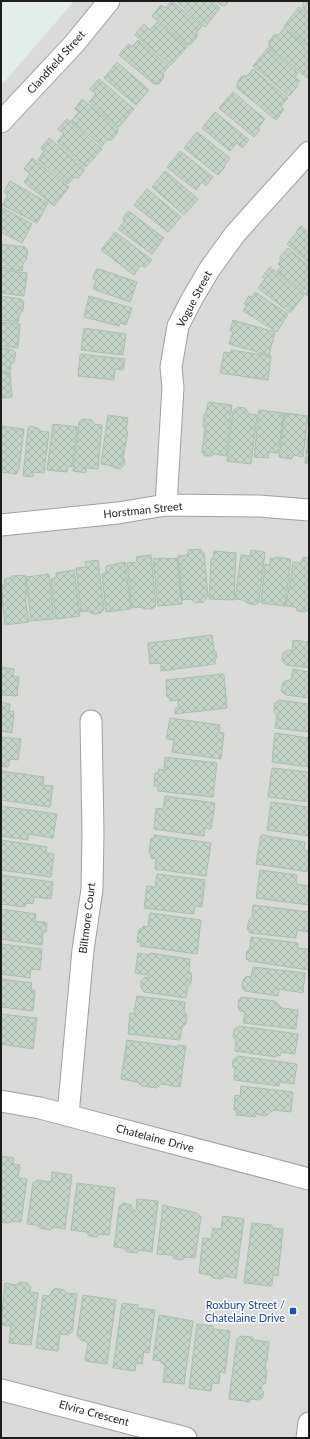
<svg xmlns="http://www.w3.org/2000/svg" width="310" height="1439" font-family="Lato,sans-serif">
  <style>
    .residential { fill: #dadbd9 }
    .building { fill: url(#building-cross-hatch); stroke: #a4c0ac }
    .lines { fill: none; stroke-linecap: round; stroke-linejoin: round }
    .street-casing { stroke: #9e9e9e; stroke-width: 23 }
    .street { stroke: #fff; stroke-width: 21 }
    .transit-dot { fill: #1a4fb4; stroke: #fff; stroke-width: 1.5 }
    .labels { text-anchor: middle; stroke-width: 3; stroke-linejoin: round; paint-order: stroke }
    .street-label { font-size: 11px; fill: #1d1d1d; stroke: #fff }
    .transit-label { font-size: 11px; fill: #164399; stroke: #fff; text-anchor: end }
  </style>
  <defs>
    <pattern id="building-cross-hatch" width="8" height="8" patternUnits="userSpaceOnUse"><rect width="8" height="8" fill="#c2d5c7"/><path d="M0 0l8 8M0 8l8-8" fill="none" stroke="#a6b6aa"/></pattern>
  </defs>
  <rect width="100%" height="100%" fill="#e2eee8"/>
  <path class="residential" d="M74,1h235v1437h-308v-1352z"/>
  <path class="building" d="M172,1l30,25 -5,6v5l-6,7 -4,1 -35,-29 9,-11 4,3z
    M176,1h36l8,7 -15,19z
    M216,1h13l-4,5 -4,-1z
    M304,1h5v12l-6,-5v-5z
    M299,7l10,8v32l-25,-21z
    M157,22l30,25 -16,18 -36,-30 9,-11 6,6z
    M284,28l25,21v27l-2,2 -38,-31v-5l5,-7h5z
    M138,40l31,26 -6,7 1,4 -5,7h-5l-35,-29 9,-11 4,3z
    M268,48l30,25 -3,4 5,4 -4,4 2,1 -9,10 -36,-30z
    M117,62l32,28 -13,15 -32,-27z
    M253,69l35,29 -7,8 3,3 -8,11 -39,-32v-5l5,-7h5z
    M99,79l35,30 -15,18 -30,-25 7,-8 -6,-5z
    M233,92l32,27 -7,9 2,2 -6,7 -35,-29z
    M82,99l36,29 -1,5 -5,7h-5l-5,6 -31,-25 8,-9 -4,-3z
    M215,112l34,28 -7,8 -5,-5 -7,8 -28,-23z
    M67,119l35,30 -16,18 -29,-25 7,-8 -6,-5z
    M197,132l33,26 -6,8 1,1 -7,8 -34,-27z
    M49,138l34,29 1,4 -6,7 -4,-1 -6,7 -30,-24 6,-9 -3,-3z
    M180,151l33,26 -7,9 -4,-4 -6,8 -29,-23z
    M32,158l37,29 -15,19 -30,-24 6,-8 -6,-5z
    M165,171l33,28 -14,16 -32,-28z
    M10,181l38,22 -11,20 -35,-18 6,-10 -4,-3z
    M147,189l34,28 -13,15 -34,-27z
    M1,207l31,17 -10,19 -21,-11z
    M127,212h3l34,26 -12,16 -34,-25 6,-7 -1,-4z
    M301,226l8,7v30l-22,-19 10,-12h-1z
    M115,232l37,28 -7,8 -4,-3 -7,10 -33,-25z
    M1,244l24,3 3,4 -2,9 -3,3 -1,8 -21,-3z
    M288,248l21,18v31l-32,-26 4,-4 -3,-3 3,-5 -2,-1z
    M270,267l34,28 -14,18 -32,-25 7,-9 -3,-2z
    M99,269l38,13 -7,20 -37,-13 3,-9 -3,-2 3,-8z
    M1,270l26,3 -3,23 -23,-3z
    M255,292l33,22 -11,18 -34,-21 4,-6 -3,-1 5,-8 3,1z
    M1,296l20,3 3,3 -1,9 -3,2 -2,9 -17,-2z
    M89,296l43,12 -6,17 -6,-2 -1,3 -35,-9z
    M233,320l42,12 -6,23 -40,-11 4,-12 -3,-1z
    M1,322l19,2 -2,24 -17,-2z
    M84,328l42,6 -3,21 -42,-5z
    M1,348l12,2 3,3 -2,9 -3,2 -1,9 -9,-1z
    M231,350l40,6 -3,24 -48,-7 4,-21 7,1z
    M80,354l45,5 -2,11 -8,-1 -1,11 -36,-4z
    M10,373l2,24 -11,1v-24z
    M208,402l24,3 -6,51 -12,-2 -3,2h-6l-3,-4 3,-25h-2l1,-13h2z
    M238,407l7,1 4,6 8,1 -6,49 -24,-3 6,-50z
    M259,410l25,3 -6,40 -9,-1 -1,6 -14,-1z
    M285,413l23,3 -5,41 -10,-2 -1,4 -13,-2z
    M108,415l20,3 -2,13h2l-5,27 2,2 -1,5 -4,4 -5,-1 -2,-2 -12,-2z
    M83,419l9,1 2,4 8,1 -4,44 -12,-1v5l-13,-2 6,-49z
    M53,424l24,3 -5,40 -4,-1 -1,6 -20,-2z
    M1,426l23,3 -5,40h-1l-1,5 -16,-2z
    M30,426l8,2 3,3 8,1 -5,41 -11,-1v5l-10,-1 5,-47z
    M309,426v38l-4,-1z
    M201,549v3h3l4,44 -4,6 -9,1 -4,-4 -9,1 -4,-44 10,-1v-5z
    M251,550l14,2 -6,50 -4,3 -8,-2 -4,-3 -8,-1 6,-44 9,1z
    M214,551l22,2 -2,47 -25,-1 2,-40h2z
    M151,555l5,50 -4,4h-8l-3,-2 -9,1 -5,-45 10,-1 -1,-5z
    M276,557l15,2 -6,47 -24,-3 4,-39 5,1v-7l6,1z
    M303,557l6,1v51l-4,3 -7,-1 -3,-4 -9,-1 7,-44 8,1z
    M165,558v1l12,-1 5,46 -24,2 -5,-47z
    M98,560l6,49 -3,4 -8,1 -5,-3 -7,1 -5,-44 10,-1 -1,-5z
    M125,562l6,47 -25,3 -4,-38 4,-1v-7z
    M74,570l6,46 -24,3 -5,-40 5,-1v-5z
    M49,574l5,45 -23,2 -5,-44z
    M25,575l2,22h-2l4,25 -24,3 -4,-40h4l-1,-6 7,-1v-2z
    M212,635l2,15 2,2 1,5 -2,3v4l-54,7v-8l-11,1 -2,-21z
    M293,640l16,2v26l-23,-3 -4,-4 1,-8 5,-3 4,1z
    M1,667l13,2 -1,7 6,1 -2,19 -16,-1z
    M293,669l16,3v26l-23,-3 -5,-4 2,-8 4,-3h4z
    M224,674l3,34 -52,6v-6h6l-1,-2h-2v-5l1,-1 -9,1 -1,-4h-2l-1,-17z
    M279,700l30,4v28l-34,-4 2,-13 -3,-3 1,-9z
    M1,702l9,2 -1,7h5l-2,22 -11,-2z
    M170,718l50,7 -1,7 5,1 -3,26 -49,-7 2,-12 -8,-1z
    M275,733l34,5v29l-37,-5z
    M1,737l20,2 -3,21 -8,-1 -2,8 -7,-1z
    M165,757l52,6 -4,34 -55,-6v-5h-4l1,-13h3l1,-4 8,1v-2h-3z
    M272,768l37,4v30l-41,-5z
    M1,771l43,6 -1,8 10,1 -3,21 -49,-7z
    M165,796l50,7 -4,26 -6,-1 -1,8 -50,-7 2,-21 7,1z
    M271,802l38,5v29l-42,-6z
    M1,806l56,8 -4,24 -25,-4v6l-27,-4z
    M154,835l57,8 -5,33 -51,-7 1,-10 -5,-1v-4l-2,-1 2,-15 2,1z
    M261,835l44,7 -1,8 5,1v21l-53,-8z
    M1,840l46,7 -1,6 8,1 -3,23 -50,-7z
    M260,870l37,5 -1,9 13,2v19l-53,-7z
    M157,874l48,6 -3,27 -7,-1 -1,8 -50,-6 3,-22 8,1z
    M1,875l52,7 -2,17 -17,-2 -1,7 -7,-1 -1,4 -24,-3z
    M253,905l56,7 -1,20 -11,-2 -1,8 -46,-5 -3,-4 2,-9 3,-3z
    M1,909l35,5 -1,7 12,2 -1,9h-3l-1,13 -41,-6z
    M150,913l51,7 -4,34 -57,-8 1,-3 -4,-1 2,-13h3l1,-3 5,1z
    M251,937l47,6 -1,5 12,1v21l-60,-9 -3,-2 1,-8 3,-3z
    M1,944l41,5 -2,21 -9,-1 -1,9 -29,-4z
    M138,953l12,2v-2l40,6 -1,12 3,4 -1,8 -3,4 -2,11 -42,-6 -3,-5v-6l4,-4 3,1v-3l-13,-2z
    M253,967l52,6 -2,20 -24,-4 -1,7 -33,-5 -3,-4 1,-7 4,-4 4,1z
    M1,979l31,4 -1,7h4l-2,21 -32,-4z
    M137,996l48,6 -1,10 3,3 -1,9 -4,3 -2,13 -52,-6 2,-21 6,1v-2h-2z
    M242,997l33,4 7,7 16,2 -2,19 -53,-6 2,-11 -5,-1 -2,-3 1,-8z
    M1,1014l36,4 -4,31 -32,-5z
    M239,1026l59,8 -3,20 -14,-2 -1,4 -4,-1v2l-41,-6 1,-11 -3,-3 1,-7z
    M127,1040l51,7v-2l8,1 -6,41 -19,-3 -4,4 -15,-2 -5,-4 -16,-3z
    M238,1056l59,8 -3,20 -14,-2 -1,4 -45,-6 1,-11 -3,-3 1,-6z
    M241,1086l52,6 -2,20 -18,-2 -7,6 -10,-2 -1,3 -19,-2 1,-4 -3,-1 1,-15 5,1z
    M1,1156l13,2 -1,6 7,1 -2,13 9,1 -6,43 -9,-1 -4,2 -7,-1z
    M52,1172l20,3 -7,54 -11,-2 -4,3 -10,-2 -3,-3 -10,-1 6,-41 4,-3 14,2z
    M77,1183l38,5 -6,47 -9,-1 -4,3 -7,-1 -3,-4 -15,-2z
    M137,1199l21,2 -6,51 -12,-2 -4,3 -9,-1 -3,-4 -10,-1 5,-40 4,-4 8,2 2,5 3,1z
    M163,1205l34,8 4,4 -6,41 -10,-1 -3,3 -8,-1 -2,-4 -15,-1z
    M223,1216l21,3 -8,59 -12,-2 -2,3 -9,-1 -3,-3 -11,-2 4,-35 8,1 2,-11 8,1z
    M252,1223l20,2v3l11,1 -5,47 -5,-1 -1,11 -28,-3z
    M20,1282l7,1 4,4 -1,5 8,1 -7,52 -22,-2 2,-17 -8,-1 -2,-4 4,-38 11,2z
    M55,1288l9,2 2,3 11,1 -5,38 -4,3 -8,-1 -2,17 -22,-3 7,-53 7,1 1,-4z
    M83,1295l33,5 -9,64 -22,-3 3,-19 -7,-2 -4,-4z
    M122,1303l16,2 -1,3 18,2 -6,43 -5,-1 -2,12 -6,-1 -1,8 -22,-3z
    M159,1315l34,6 -9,63 -21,-2 2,-16 -5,-5 -7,-1z
    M197,1324l16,2v3l17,2 -5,42 -5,-1 -1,12 -7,-1 -1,8 -22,-3z
    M241,1336l11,1 2,3 15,2 -2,19h-1l-1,9h2l-2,14h-3l-1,6 3,2 -2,6 -3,2 -9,-1v3l-21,-3 8,-60z"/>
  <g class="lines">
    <defs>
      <path id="street" d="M1,122l73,-78 35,-43
        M166,505l7,-118 -2,-20 7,-41 14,-27 17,-29 26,-36 74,-82
        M1,525l117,-12 48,-8 93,1 50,4
        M1,1101l39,7 269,71
        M68,1115l15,-165 9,-61 1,-56 -2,-112
        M1,1390l185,48
        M307,1438l2,-15"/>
    </defs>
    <use href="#street" class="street-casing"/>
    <use href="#street" class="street"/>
  </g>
  <rect class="transit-dot" x="289" y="1307" width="8" height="8" rx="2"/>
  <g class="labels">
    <g class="street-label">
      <text transform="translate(56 62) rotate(-48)" y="4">Clandfield Street</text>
      <text transform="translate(194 299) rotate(-62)" y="4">Vogue Street</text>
      <text transform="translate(143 510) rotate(-6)" y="4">Horstman Street</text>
      <text transform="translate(87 918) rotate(-83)" y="4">Biltmore Court</text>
      <text transform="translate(155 1138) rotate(15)" y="4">Chatelaine Drive</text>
      <text transform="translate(94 1413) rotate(15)" y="4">Elvira Crescent</text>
    </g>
    <g class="transit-label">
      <text x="285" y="1309">Roxbury Street /<tspan x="285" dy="13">Chatelaine Drive</tspan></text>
    </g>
  </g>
  <rect width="310" height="1439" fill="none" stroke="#1d1d1d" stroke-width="4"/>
</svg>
